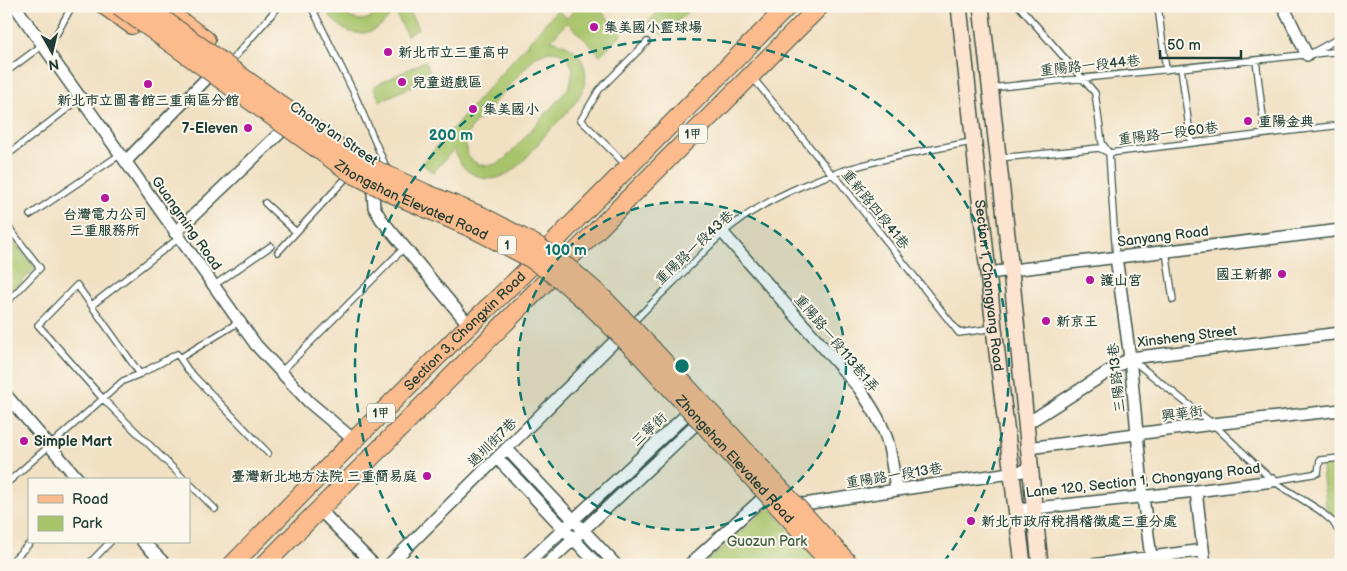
<svg xmlns="http://www.w3.org/2000/svg" width="1347" height="571" font-family="'Balsamiq Sans','LXGW WenKai TC',sans-serif">
  <style>
    .green { fill: #a8c46a; stroke: #64804f; fill-rule: evenodd }
    .lines { fill: none; stroke-linecap: round; stroke-linejoin: round }
    .service-casing { stroke: #3e5549; stroke-width: 8 }
    .minor-casing { stroke: #3e5549; stroke-width: 14 }
    .secondary-casing { stroke: #3e5549; stroke-width: 18 }
    .primary-casing { stroke: #3e5549; stroke-width: 20 }
    .service { stroke: #fff; stroke-width: 5.5 }
    .minor { stroke: #fff; stroke-width: 11 }
    .secondary { stroke: #fde4d1; stroke-width: 15 }
    .primary { stroke: #fbbb8c; stroke-width: 18 }
    .trunk-bridge-casing { stroke: #3e5549; stroke-width: 20; stroke-linecap: butt }
    .trunk-bridge { stroke: #fbbb8c; stroke-width: 18 }
    .ring { fill: none; stroke: #0f766e; stroke-width: 2.5; stroke-dasharray: 9 6 }
    .poi-dot { fill: #b5179e; stroke: #fbf7ec; stroke-width: 2 }
    .labels { text-anchor: middle; stroke-width: 4; stroke-linejoin: round; paint-order: stroke }
    .shield { fill: #fbf7ec; stroke: #61756b; stroke-width: 1 }
    .shield-label { font-size: 12px; font-weight: bold; fill: #1f3d34 }
    .poi-label { font-size: 14px; font-weight: bold; fill: #1f3d34; stroke: #fbf7ec; text-anchor: start }
    .street-label { font-size: 14px; fill: #1f3d34; stroke: #fbf7ec }
    .park-label { font-size: 14px; fill: #415f42; stroke: #fbf7ec }
    .centre { fill: #0f766e; stroke: #fbf7ec; stroke-width: 2.5 }
    .ring-label { font-size: 15px; text-anchor: middle; font-weight: bold; fill: #0f766e; stroke: #fbf7ec; stroke-width: 4; stroke-linejoin: round; paint-order: stroke }
  </style>
  <rect width="100%" height="100%" fill="#fbf7ec"/>
  <filter id="ink" filterUnits="userSpaceOnUse"><feTurbulence type="fractalNoise" baseFrequency=".02" numOctaves="2"/><feDisplacementMap in="SourceGraphic" scale="10" xChannelSelector="R" yChannelSelector="G"/><feConvolveMatrix kernelMatrix="1 2 1 2 8 2 1 2 1" color-interpolation-filters="sRGB"/></filter>
  <filter id="wash" filterUnits="userSpaceOnUse"><feTurbulence type="fractalNoise" baseFrequency=".0096" numOctaves="4" result="noise"/><feDisplacementMap in="SourceGraphic" scale="20" xChannelSelector="R" yChannelSelector="G"/><feGaussianBlur stdDeviation="1.12" result="paint"/><feColorMatrix in="noise" values="0 0 0 0 0 0 0 0 0 0 0 0 0 0 0 0 0 1.4 0 .05"/><feComposite in="paint" operator="in"/></filter>
  <g filter="url(#wash)">
    <rect width="100%" height="100%" fill="#f1e0c2"/>
    <path class="green" d="M324,6h15c9,18 34,19 43,0h25l11,23 -11,6 -13,-25c-20,33 -53,30 -70,-4z
      M578,6h18l27,27 -23,22 -33,-33 -16,18c13,3 26,8 32,23 12,28 -19,51 -36,70 -18,20 -40,58 -72,42 -12,-5 -17,-15 -21,-26l-21,24 -11,-10 135,-153 10,8zM549,51l10,1 9,6 5,11 -2,13 -4,8 -62,69c-26,18 -50,-4 -34,-31l65,-72z
      M664,6h18l6,6 -26,24 -14,-14z
      M425,61l7,16 -52,24 -7,-14z
      M6,231l29,37 -29,31z
      M1341,461v69l-14,-18 -5,-43 3,-6z
      M769,507l51,58h-117z"/>
  </g>
  <g filter="url(#ink)">
    <g class="lines">
      <defs>
        <path id="service" d="M311,6l43,87 32,74 -2,3
          M1019,6l76,87 7,50 7,10 7,104
          M1158,6l8,64
          M6,11l10,-3
          M1310,54l31,-17
          M232,60l47,-54
          M1256,60l9,74
          M1181,68l10,74
          M6,72l50,-37 16,-29
          M753,78l78,95 9,9 119,151 35,-5
          M990,88l351,-37
          M6,156l75,-58
          M999,158l100,-10 10,5 232,-28
          M626,165l-45,-45 18,-30 48,-48
          M265,203l31,29
          M30,215l91,-61
          M6,224l34,44 -34,35
          M1166,251l7,49
          M278,252l68,-74
          M213,286l58,-40
          M92,305l87,-67
          M631,325c19,-21 40,-40 59,-59 15,-15 28,-30 44,-42 71,-52 154,-67 238,-82
          M180,358l8,12 80,83
          M1131,359l82,65 60,57
          M281,372l123,-124
          M140,374l-63,-89 -39,40 65,74 82,81
          M1341,458l-21,2 -2,13 -45,8 46,29 14,12 8,13
          M189,483l26,26
          M6,484l117,-103 17,-7 37,-20 3,4 59,-36
          M8,565l23,-23
          M88,565l22,-23"/>
        <path id="minor" d="M15,6l241,339 53,57 45,38
          M1283,6l24,49
          M126,161l81,-83 10,-7
          M373,192l1,15 7,12 88,106
          M175,233l106,-101
          M723,233l136,155c12,18 25,37 30,59 3,14 5,28 7,42
          M1116,257l14,101 13,139 9,68
          M988,273l353,-43
          M6,395l73,85
          M1026,424l104,-66 211,-25
          M1028,448l185,-24 128,-14
          M507,449l109,116
          M497,458l101,107
          M1196,491l9,74
          M792,503l12,1 226,-34
          M319,509l55,56
          M1017,510l179,-19 77,-10
          M143,542l23,23
          M389,565l227,-225
          M525,565l161,-150 13,-1
          M546,565l149,-140 7,-10
          M689,565l74,-67 11,2
          M1093,565l110,-15"/>
        <g id="secondary">
          <path id="s1" d="M959,6l35,322 29,237"/>
          <path d="M981,6l30,264 29,295"/>
        </g>
        <g id="primary">
          <path d="M105,6l27,19"/>
          <path d="M160,6l46,34"/>
          <path id="s2" d="M232,565c73,-75 146,-149 219,-222 38,-37 78,-73 114,-112l223,-225"/>
          <path d="M264,565l556,-559"/>
        </g>
      </defs>
      <use href="#service" class="service-casing"/>
      <use href="#minor" class="minor-casing"/>
      <use href="#secondary" class="secondary-casing"/>
      <use href="#primary" class="primary-casing"/>
      <use href="#service" class="service"/>
      <use href="#minor" class="minor"/>
      <use href="#secondary" class="secondary"/>
      <use href="#primary" class="primary"/>
      <defs>
        <g id="trunk-bridge">
          <path id="s3" d="M119,6l232,167 42,21 83,36 54,28 29,20 32,28 52,52 189,207"/>
          <path d="M145,6l214,156 66,31 57,23 56,30 33,24 32,28 50,52 197,215"/>
        </g>
      </defs>
      <use href="#trunk-bridge" class="trunk-bridge-casing"/>
      <use href="#trunk-bridge" class="trunk-bridge"/>
    </g>
  </g>
  <circle cx="682" cy="366" r="164" fill="#0f766e" fill-opacity=".12"/>
  <g class="ring">
    <circle cx="682" cy="366" r="164"/>
    <path d="M421 563A327 327 0 1 1 943 563"/>
  </g>
  <g class="poi-dot">
    <circle cx="594" cy="27" r="5"/>
    <circle cx="388" cy="52" r="5"/>
    <circle cx="402" cy="82" r="5"/>
    <circle cx="148" cy="84" r="5"/>
    <circle cx="473" cy="109" r="5"/>
    <circle cx="1248" cy="121" r="5"/>
    <circle cx="248" cy="128" r="5"/>
    <circle cx="105" cy="198" r="5"/>
    <circle cx="1282" cy="274" r="5"/>
    <circle cx="1090" cy="280" r="5"/>
    <circle cx="1046" cy="321" r="5"/>
    <circle cx="24" cy="441" r="5"/>
    <circle cx="427" cy="476" r="5"/>
    <circle cx="971" cy="521" r="5"/>
  </g>
  <g class="labels">
    <g class="shield">
      <rect x="679" y="124.5" width="28" height="19" rx="4"/>
      <rect x="498" y="235.5" width="18" height="19" rx="4"/>
      <rect x="367" y="403.5" width="28" height="19" rx="4"/>
    </g>
    <g class="shield-label">
      <text x="693" y="138">1甲</text>
      <text x="507" y="249">1</text>
      <text x="381" y="417">1甲</text>
    </g>
    <g class="poi-label">
      <text x="604" y="32">集美國小籃球場</text>
      <text x="398" y="57">新北市立三重高中</text>
      <text x="412" y="87">兒童遊戲區</text>
      <text x="148" y="105" text-anchor="middle">新北市立圖書館三重南區分館</text>
      <text x="483" y="114">集美國小</text>
      <text x="1258" y="126">重陽金典</text>
      <text x="238" y="133" text-anchor="end">7-Eleven</text>
      <text x="105" y="219" text-anchor="middle">台灣電力公司<tspan x="105" dy="16">三重服務所</tspan></text>
      <text x="1272" y="279" text-anchor="end">國王新都</text>
      <text x="1100" y="285">護山宮</text>
      <text x="1056" y="326">新京王</text>
      <text x="34" y="446">Simple Mart</text>
      <text x="417" y="481" text-anchor="end">臺灣新北地方法院 三重簡易庭</text>
      <text x="981" y="526">新北市政府稅捐稽徵處三重分處</text>
    </g>
    <g class="street-label">
      <text transform="translate(1090 65) rotate(-6)" y="5">重陽路一段44巷</text>
      <text transform="translate(334 133) rotate(34)" y="5">Chong'an Street</text>
      <text transform="translate(1168 133) rotate(-7)" y="5">重陽路一段60巷</text>
      <text dy="5" stroke="none"><textPath href="#s3" startOffset="352">Zhongshan Elevated Road</textPath></text>
      <text transform="translate(876 209) rotate(51)" y="5">重新路四段41巷</text>
      <text transform="translate(187 223) rotate(55)" y="5">Guangming Road</text>
      <text transform="translate(1163 236) rotate(-7)" y="5">Sanyang Road</text>
      <text transform="translate(694 247) rotate(-43)" y="5">重陽路一段43巷</text>
      <text dy="5" stroke="none"><textPath href="#s1" startOffset="281">Section 1, Chongyang Road</textPath></text>
      <text dy="5" stroke="none"><textPath href="#s2" startOffset="330">Section 3, Chongxin Road</textPath></text>
      <text transform="translate(1187 336) rotate(-7)" y="5">Xinsheng Street</text>
      <text transform="translate(837 343) rotate(50)" y="5">重陽路一段113巷1弄</text>
      <text transform="translate(1116 378) rotate(-96)" y="5">三陽路13巷</text>
      <text transform="translate(1182 413) rotate(-8)" y="5">興華街</text>
      <text transform="translate(649 429) rotate(-43)" y="5">三寧街</text>
      <text transform="translate(492 442) rotate(-45)" y="5">過圳街7巷</text>
      <text dy="5" stroke="none"><textPath href="#s3" startOffset="772">Zhongshan Elevated Road</textPath></text>
      <text transform="translate(894 475) rotate(-9)" y="5">重陽路一段13巷</text>
      <text transform="translate(1143 480) rotate(-6)" y="5">Lane 120, Section 1, Chongyang Road</text>
    </g>
    <g class="park-label">
      <text x="767" y="546">Guozun Park</text>
    </g>
  </g>
  <circle cx="682" cy="366" r="8" class="centre"/>
  <g class="ring-label">
    <text x="451" y="140">200 m</text>
    <text x="566" y="255">100 m</text>
  </g>
  <rect width="1347" height="571" fill="none" stroke="#fbf7ec" stroke-width="25"/>
  <rect x="28" y="478" width="162" height="65" fill="#fbf7ec" stroke="#a3ada2"/>
  <rect x="38" y="495" width="25" height="8" fill="#fbbb8c" stroke="#a3ada2"/>
  <text x="72" y="504" font-size="15" fill="#1f3d34">Road</text>
  <rect x="38" y="516" width="25" height="15" fill="#a8c46a" stroke="#a3ada2"/>
  <text x="72" y="528" font-size="15" fill="#1f3d34">Park</text>
  <g transform="translate(52 52) rotate(172)" stroke="#fbf7ec" stroke-width="4" paint-order="stroke">
  <path d="M0-4L9 19L0 12L-9 19Z" fill="#1f3d34"/>
  <text y="-8" font-size="14" font-weight="bold" text-anchor="middle" fill="#1f3d34">N</text>
  </g>
  <path d="M1160 50v8h81v-8" fill="none" stroke="#1f3d34" stroke-width="2.5"/>
  <text x="1167" y="50" font-size="15" fill="#1f3d34" stroke="#fbf7ec" stroke-width="4" paint-order="stroke">50 m</text>
</svg>
